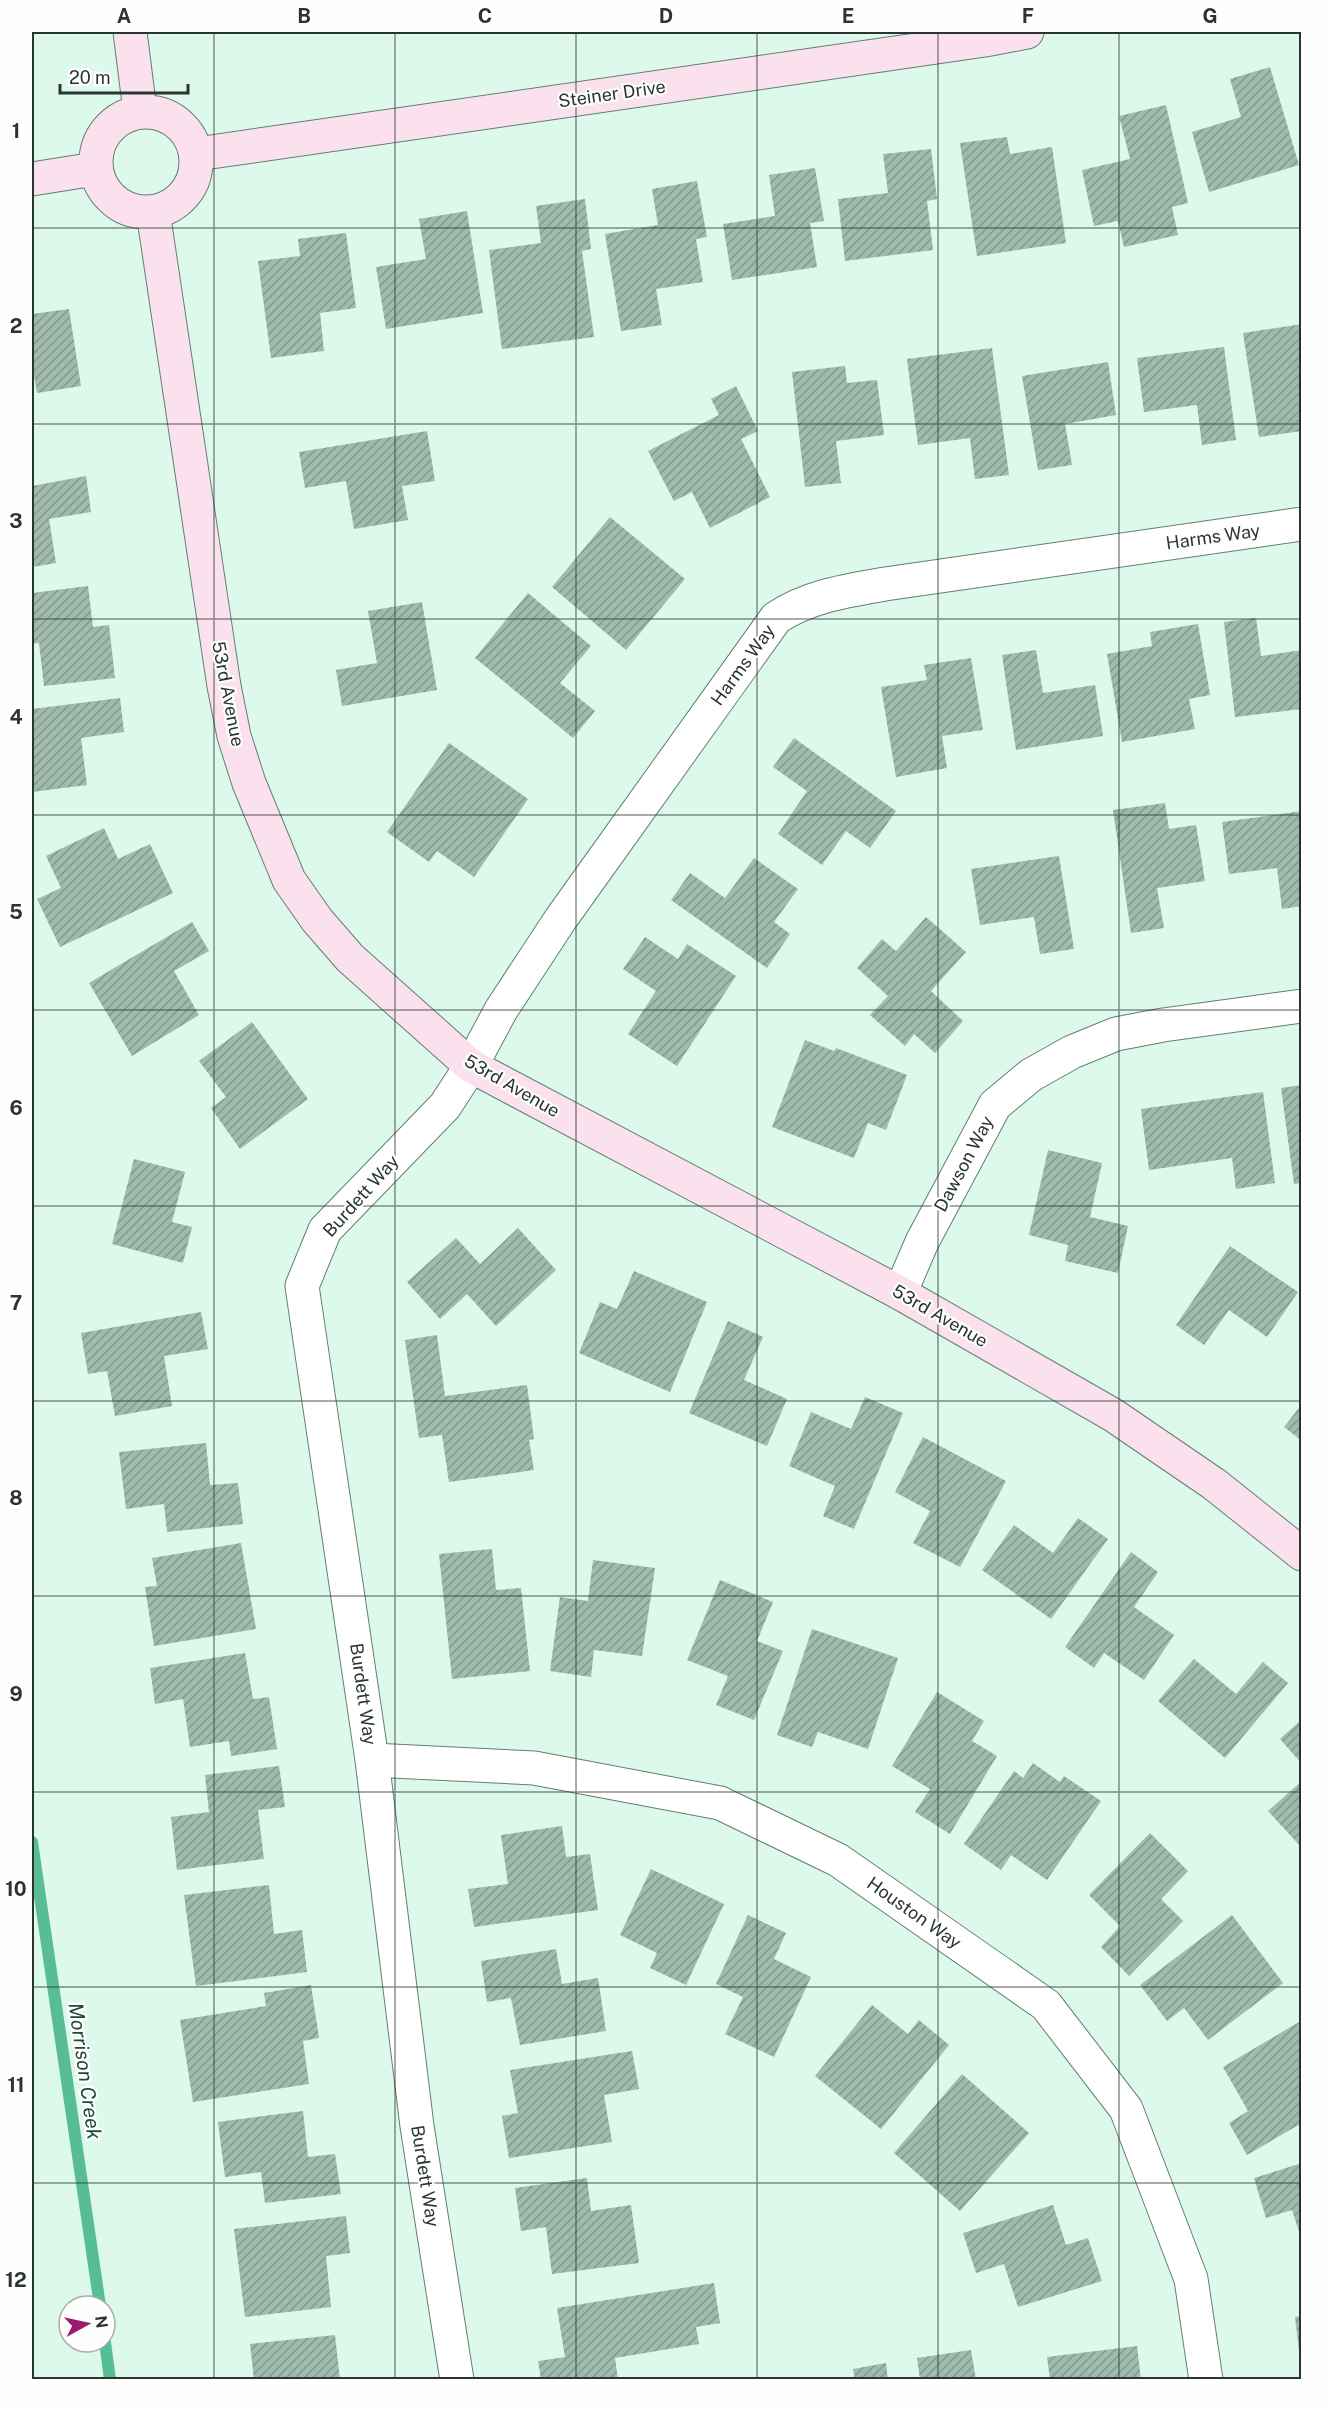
<svg xmlns="http://www.w3.org/2000/svg" width="1333" height="2411" font-family="'Public Sans',sans-serif">
  <style>
    .lines { fill: none; stroke-linecap: round; stroke-linejoin: round }
    .stream { stroke: #58bd95; stroke-width: 12 }
    .building { fill: url(#building-hatch) }
    .street-casing { stroke: #647e72; stroke-width: 35 }
    .secondary-casing { stroke: #647e72; stroke-width: 35 }
    .street { stroke: #fff; stroke-width: 33 }
    .secondary { stroke: #fbe0ee; stroke-width: 33 }
    .grid { fill: none; stroke: #2a3530; stroke-width: 1.5; stroke-opacity: 0.55 }
    .labels { text-anchor: middle; stroke-width: 4.5; stroke-linejoin: round; paint-order: stroke }
    .street-label { font-size: 18px; fill: #2a3530; stroke: #fefefe }
    .water-label { font-size: 20px; font-style: italic; fill: #1e4938; stroke: #fefefe }
    .neatline { fill: none; stroke: #2a3530; stroke-width: 2 }
    .grid-label { font-size: 20px; text-anchor: middle; font-weight: bold; fill: #2a3530 }
  </style>
  <defs>
    <pattern id="building-hatch" width="6" height="6" patternUnits="userSpaceOnUse" patternTransform="scale(1.5)"><rect width="6" height="6" fill="#9fbbae"/><path d="M-1 1l2-2M0 6l6-6M5 7l2-2" fill="none" stroke="#82998e"/></pattern>
  </defs>
  <rect width="100%" height="100%" fill="#dcf9eb"/>
  <g class="lines">
    <path class="stream" d="M32,1842l68,464
      M105,2342l5,38"/>
  </g>
  <path class="building" d="M1270,67l29,98 -90,27 -17,-60 49,-15 -11,-38z
    M1166,105l22,98 -16,4 6,28 -54,12 -6,-26 -24,5 -12,-56 48,-11 -11,-43z
    M1007,137l3,17 42,-7 14,96 -89,13 -17,-113z
    M931,149l6,50 -10,2 6,49 -88,11 -7,-62 50,-6 -5,-39z
    M815,168l9,53 -14,2 7,44 -85,13 -9,-56 52,-8 -6,-41z
    M697,181l10,56 -11,2 7,43 -47,7 6,36 -41,6 -16,-97 53,-9 -6,-36z
    M585,199l6,50 -9,2 12,86 -92,12 -13,-99 52,-7 -5,-37z
    M467,211l16,102 -97,16 -10,-62 50,-8 -7,-40z
    M346,233l10,75 -36,5 4,38 -53,7 -13,-97 42,-5 -2,-17z
    M69,309l12,77 -44,7 -3,-17 -2,1v-63z
    M1302,324v107l-43,6 -16,-104z
    M1224,347l12,93 -34,5 -5,-40 -53,7 -7,-54z
    M992,348l17,127 -34,4 -5,-41 -52,7 -11,-86z
    M1108,362l8,53 -51,9 7,41 -34,5 -16,-94z
    M845,366l2,17 30,-3 7,55 -48,6 5,42 -36,4 -13,-115z
    M736,386l22,45 -17,8 29,58 -60,31 -18,-36 -18,9 -26,-50 71,-36 -8,-16z
    M427,431l8,50 -33,5 6,34 -54,9 -8,-48 -41,7 -6,-36z
    M86,476l5,36 -42,7 7,44 -24,4v-81z
    M610,517l75,62 -59,71 -74,-63z
    M88,586l5,41 16,-2 6,53 -71,8 -5,-43 -7,1v-51z
    M528,593l63,53 -31,37 35,28 -22,27 -98,-80z
    M422,602l15,88 -95,16 -6,-36 41,-7 -9,-52z
    M1256,618l5,38 41,-6v59l-67,8 -11,-95z
    M1198,624l12,71 -21,4 6,30 -73,13 -15,-88 45,-8 -2,-14z
    M1036,650l7,43 52,-8 8,51 -87,14 -14,-95z
    M971,658l12,72 -41,6 5,32 -51,9 -15,-90 46,-7 -3,-15z
    M120,698l4,34 -43,6 6,47 -55,7v-83z
    M794,738l102,73 -26,37 -24,-17 -24,34 -44,-31 29,-43 -34,-24z
    M449,743l79,56 -54,78 -37,-26 -8,11 -42,-30z
    M1165,803l4,26 27,-4 9,56 -48,7 7,40 -33,5 -18,-123z
    M1302,811v95l-20,3 -5,-41 -48,6 -7,-52z
    M104,828l14,31 32,-15 23,49 -113,54 -23,-48 24,-11 -15,-32z
    M1059,856l15,93 -34,5 -6,-37 -54,8 -9,-56z
    M754,858l44,31 -24,33 16,12 -23,34 -96,-68 19,-27 35,25z
    M926,917l40,35 -35,39 32,30 -28,32 -21,-19 -9,12 -35,-31 18,-19 -31,-28 25,-29 14,12z
    M192,922l17,29 -35,20 25,44 -67,41 -43,-73z
    M645,937l33,22 9,-15 49,32 -59,90 -49,-32 28,-43 -33,-22z
    M252,1022l56,77 -68,50 -29,-41 15,-11 -27,-36z
    M805,1040l29,11 2,-3 71,27 -21,55 -18,-7 -14,35 -82,-31z
    M1302,1085v98l-8,1 -13,-96z
    M1263,1092l12,91 -39,6 -4,-31 -83,12 -8,-61z
    M1048,1150l54,13 -12,54 38,9 -10,47 -53,-12 3,-16 -39,-10z
    M134,1159l51,13 -13,50 20,5 -9,36 -71,-19z
    M518,1228l38,42 -60,56 -29,-32 -27,25 -33,-37 49,-44 24,26z
    M1230,1246l68,46 -31,45 -38,-27 -25,35 -28,-20z
    M634,1271l73,31 -37,90 -91,-39 21,-51 17,7z
    M201,1312l7,37 -44,7 8,50 -57,10 -8,-45 -19,3 -7,-41z
    M728,1321l35,16 -19,43 43,19 -20,47 -78,-33z
    M437,1335l8,61 82,-11 7,54 -5,1 5,30 -85,12 -7,-47 -23,3 -14,-98z
    M865,1397l38,16 -49,116 -31,-13 12,-30 -46,-20 22,-54 40,17z
    M1302,1404v37l-18,-14z
    M923,1437l83,44 -46,86 -47,-24 17,-32 -35,-19z
    M206,1443l4,42 28,-2 5,41 -76,8 -3,-28 -38,5 -7,-57z
    M1078,1518l30,21 -57,80 -69,-49 32,-45 39,28z
    M241,1543l15,86 -102,17 -9,-59 12,-1 -5,-28z
    M492,1549l4,41 25,-2 9,83 -78,8 -13,-125z
    M1131,1552l27,20 -24,35 40,28 -30,45 -40,-27 -10,15 -29,-21z
    M593,1560l62,8 -13,88 -48,-6 -3,27 -41,-6 10,-74 28,4z
    M720,1580l53,22 -16,39 26,10 -29,69 -38,-15 12,-29 -41,-16z
    M812,1629l86,29 -30,91 -50,-17 -6,15 -35,-12z
    M245,1653l8,46 16,-2 8,52 -46,7 -2,-15 -39,6 -7,-48 -28,5 -5,-36z
    M1194,1659l42,35 27,-32 25,21 -63,75 -67,-57z
    M937,1692l47,29 -12,20 25,15 -47,78 -35,-22 15,-23 -38,-23z
    M1302,1719v45l-22,-25z
    M1033,1763l27,19 4,-6 37,25 -54,79 -36,-25 -10,15 -37,-26 50,-73 9,7z
    M279,1766l6,41 -27,3 6,49 -87,11 -6,-53 38,-5 -4,-37z
    M1302,1781v67l-34,-37z
    M562,1826l4,31 24,-3 8,56 -124,17 -6,-38 40,-5 -7,-49z
    M1150,1833l38,38 -27,28 22,22 -54,55 -28,-29 19,-21 -31,-31z
    M651,1869l73,35 -38,81 -36,-17 7,-15 -37,-18z
    M269,1885l5,49 28,-4 5,42 -111,14 -12,-91z
    M748,1915l38,18 -12,26 37,18 -37,80 -49,-23 18,-37 -27,-13z
    M1232,1915l51,68 -75,57 -24,-32 -17,13 -27,-36z
    M556,1949l6,35 36,-6 8,53 -86,14 -9,-47 -24,4 -6,-41z
    M311,1985l8,53 -16,3 6,43 -116,18 -13,-82 86,-14 -2,-13z
    M872,2005l36,29 11,-14 30,25 -68,84 -66,-53z
    M1299,2022l3,4v97l-55,32 -18,-32 19,-12 -25,-44z
    M632,2051l7,38 -35,6 8,47 -103,16 -7,-42 16,-3 -8,-43z
    M962,2074l67,59 -69,78 -66,-58z
    M303,2111l5,46 27,-3 6,40 -76,9 -4,-31 -36,5 -7,-55z
    M1302,2163v75h-1l-9,-28 -26,8 -12,-40z
    M587,2178l4,33 40,-6 8,58 -87,11 -6,-47 -25,4 -6,-43z
    M1053,2205l13,40 22,-7 14,43 -84,26 -14,-43 -28,9 -13,-40z
    M346,2216l4,37 -24,3 5,51 -86,10 -11,-88z
    M714,2283l6,40 -24,4 3,17 -84,14 3,22h-77l-3,-19 27,-4 -8,-49z
    M1302,2316v44h-2l-5,-43z
    M335,2335l5,45h-86l-4,-36z
    M1137,2346l4,34h-91l-3,-23z
    M971,2350l5,30h-56l-3,-22z
    M886,2363l2,17h-33l-2,-11z"/>
  <g class="lines">
    <defs>
      <path id="street" d="M900,1293l22,-51 73,-137 36,-30 41,-23 44,-18 47,-9 139,-19
        M372,1760l162,8 186,35 118,57 208,145 80,104 65,170 15,101
        M457,2380l-40,-254 -45,-366 -70,-474 23,-56 120,-124 26,-40 30,-56 59,-90 216,-302c33,-22 70,-27 109,-34l417,-60"/>
      <path id="secondary" d="M130,32l10,79
        M96 162a50 50 0 1 1 100 0a50 50 0 1 1-100 0Z
        M197,154l788,-114 42,-8
        M32,179l63,-10
        M153,212l71,474 10,50 15,47 40,97 28,40 33,38 121,108 429,227 213,122 101,69 88,70"/>
    </defs>
    <use href="#street" class="street-casing"/>
    <use href="#secondary" class="secondary-casing"/>
    <use href="#street" class="street"/>
    <use href="#secondary" class="secondary"/>
  </g>
  <path class="grid" d="M214,32v2348M395,32v2348M576,32v2348M757,32v2348M938,32v2348M1119,32v2348M32,228h1270M32,424h1270M32,619h1270M32,815h1270M32,1010h1270M32,1206h1270M32,1401h1270M32,1596h1270M32,1792h1270M32,1987h1270M32,2183h1270"/>
  <g class="labels">
    <g class="street-label">
      <text transform="translate(612 94) rotate(-8)" y="6">Steiner Drive</text>
      <text transform="translate(1213 537) rotate(-8)" y="6">Harms Way</text>
      <text transform="translate(743 665) rotate(-54)" y="6">Harms Way</text>
      <text transform="translate(228 694) rotate(79)" y="6">53rd Avenue</text>
      <text transform="translate(512 1086) rotate(30)" y="6">53rd Avenue</text>
      <text transform="translate(964 1164) rotate(-62)" y="6">Dawson Way</text>
      <text transform="translate(361 1196) rotate(-48)" y="6">Burdett Way</text>
      <text transform="translate(940 1316) rotate(30)" y="6">53rd Avenue</text>
      <text transform="translate(363 1694) rotate(82)" y="6">Burdett Way</text>
      <text transform="translate(914 1913) rotate(35)" y="6">Houston Way</text>
      <text transform="translate(425 2176) rotate(81)" y="6">Burdett Way</text>
    </g>
    <g class="water-label">
      <text transform="translate(85 2071) rotate(82)" y="7">Morrison Creek</text>
    </g>
  </g>
  <rect width="1333" height="2411" fill="none" stroke="#fefefe" stroke-width="66"/>
  <g transform="translate(87 2324) rotate(82)"><circle r="28" fill="#fefefe" stroke="#a9aeac" stroke-width="1.5"/>
  <path d="M0-4.5L10 22L0 15L-10 22Z" fill="#9d1a6c"/>
  <text y="-9" font-size="16" font-weight="bold" text-anchor="middle" fill="#2a3530">N</text>
  </g>
  <path d="M60 84v9h128v-9" fill="none" stroke="#2a3530" stroke-width="3"/>
  <text x="69" y="84" font-size="18" fill="#2a3530" stroke="#fefefe" stroke-width="4.5" paint-order="stroke">20 m</text>
  <rect x="33" y="33" width="1267" height="2345" class="neatline"/>
  <g class="grid-label">
    <text x="124" y="23">A</text>
    <text x="304" y="23">B</text>
    <text x="485" y="23">C</text>
    <text x="666" y="23">D</text>
    <text x="848" y="23">E</text>
    <text x="1028" y="23">F</text>
    <text x="1210" y="23">G</text>
    <text x="16" y="138">1</text>
    <text x="16" y="333">2</text>
    <text x="16" y="528">3</text>
    <text x="16" y="724">4</text>
    <text x="16" y="919">5</text>
    <text x="16" y="1115">6</text>
    <text x="16" y="1310">7</text>
    <text x="16" y="1505">8</text>
    <text x="16" y="1701">9</text>
    <text x="16" y="1896">10</text>
    <text x="16" y="2092">11</text>
    <text x="16" y="2287">12</text>
  </g>
</svg>
